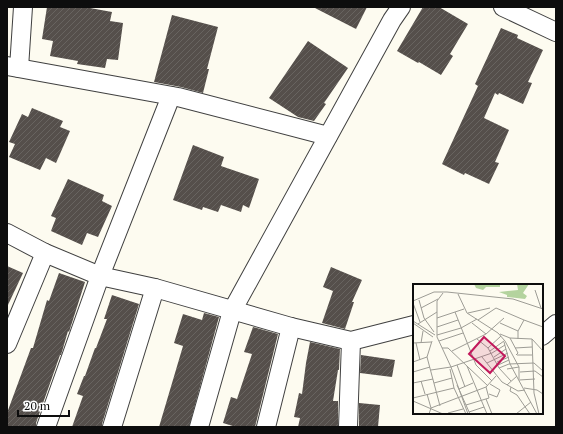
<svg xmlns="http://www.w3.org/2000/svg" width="563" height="434" font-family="'PT Serif',serif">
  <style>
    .building { fill: url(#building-hatch) }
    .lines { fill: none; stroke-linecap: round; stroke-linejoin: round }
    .minor-casing { stroke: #404040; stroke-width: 20 }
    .minor { stroke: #fff; stroke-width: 18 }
    .inset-road { fill: none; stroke: #9d9c95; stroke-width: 1 }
    .view { fill: #c2185b; fill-opacity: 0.15; stroke: #c2185b; stroke-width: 2 }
    .inset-edge { fill: none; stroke: #0d0d0d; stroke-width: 2 }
  </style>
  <defs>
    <pattern id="building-hatch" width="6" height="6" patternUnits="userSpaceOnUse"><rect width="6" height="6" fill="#554f4b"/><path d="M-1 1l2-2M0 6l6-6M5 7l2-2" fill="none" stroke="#686460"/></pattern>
  </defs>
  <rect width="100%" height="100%" fill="#fdfbf0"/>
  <g class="building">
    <polygon points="47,7 90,7 90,8 112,12 110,21 123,23 118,60 107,59 105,68 77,64 78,61 50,56 53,41 42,39"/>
    <polygon points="313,7 367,7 356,29"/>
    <polygon points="423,7 439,7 468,24 450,54 453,56 441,75 419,62 418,63 397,51"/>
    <polygon points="172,15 218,27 207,69 209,69 203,93 181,87 154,82"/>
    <polygon points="501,28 518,35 517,38 543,50 528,82 532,83 523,104 499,93 498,95 495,93 484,118 509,130 495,162 499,163 489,184 465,173 464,175 442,164 478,86 475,84"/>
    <polygon points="308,41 348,68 324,103 326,104 314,121 298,117 269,98"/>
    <polygon points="32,108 63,121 60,127 70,131 56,163 46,158 40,170 9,157 15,144 9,142 22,114 28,117"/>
    <polygon points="193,145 224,157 221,166 259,179 249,208 243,205 241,212 221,205 218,212 203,207 202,210 173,200"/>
    <polygon points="68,179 104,195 102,201 112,206 98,237 87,233 82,245 51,231 56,218 51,216"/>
    <polygon points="7,266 23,273 7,307"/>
    <polygon points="331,267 362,280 352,302 354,302 345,329 322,323 333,291 323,287"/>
    <polygon points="59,273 85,282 69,332 68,331 61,355 60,355 36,423 36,427 7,427 7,413 31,348 33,348 47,300 49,301"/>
    <polygon points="112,295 139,304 102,424 102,427 72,427 83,396 77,394 84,376 85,376 95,348 96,348 107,319 104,319"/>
    <polygon points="204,313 219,317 189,427 159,427 183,346 174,343 183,314 202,320"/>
    <polygon points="253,327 278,334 255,427 236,427 223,423 231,397 237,399 252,354 244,352"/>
    <polygon points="310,342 340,349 339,370 338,370 333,401 338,401 338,427 298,427 300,418 294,417 299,393 302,394 306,363"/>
    <polygon points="361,355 395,360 392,377 360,373"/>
    <polygon points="359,403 380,405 378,427 359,427"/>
  </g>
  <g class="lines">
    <g class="minor-casing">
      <g id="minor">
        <polyline points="503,7 556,32"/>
        <polyline points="7,66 178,97 328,136"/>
        <polyline points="19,68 23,7"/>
        <polyline points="7,233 45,253 100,276 155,288 291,327 351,341 414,325"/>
        <polyline points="542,336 556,324"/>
        <polyline points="7,344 45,253"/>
        <polyline points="46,427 100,276 171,96"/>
        <polyline points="112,427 155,288"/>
        <polyline points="199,427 232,311 392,20 401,7"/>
        <polyline points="266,427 291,327"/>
        <polyline points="348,427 351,341"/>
      </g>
    </g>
    <use href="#minor" class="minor"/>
  </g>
  <g transform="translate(413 284)">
    <rect width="130" height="130" fill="#fdfbf0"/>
    <path d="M61,0H87V3H73L70,6L63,4ZM104,0H116L110,9L114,12L112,15L94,13V11L86,8L105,6Z" fill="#b4d39e"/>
    <path class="inset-road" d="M122,6L128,24M45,10L54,29L85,49L92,57L106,83V95M6,16L11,34L21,48M0,17L21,8H34L100,15L130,25M0,19L7,38M8,24L25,15M42,28L63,81L79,97M55,29L77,24M24,34L51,25M65,36L83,24L111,36M0,37L22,51M0,39L20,53M59,39L73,50M87,39L105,47M5,40L24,28M24,43L45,36M87,50L97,54L119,55L130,67M24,51L48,44L64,35M24,53L38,83L55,130M24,53V17L30,9M97,54L105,69L103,71M64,55L75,64L86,84L98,97M105,55V47L111,36L130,43M119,55L121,109L126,130M19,57L14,73L27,122M26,57L50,49M91,58L97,80L124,130M0,59L18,58M3,59L7,76M8,59L10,47M29,64H35L75,102M75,64L88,52M102,64L119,63M39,67L73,50L91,34M77,67L91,57M104,71H119M69,73L89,98L105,107L112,106M81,73L93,65M0,78L14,73M84,78L96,73M74,79L95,69M44,81L52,103M85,81L96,76M54,82L74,130M86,84L96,80L121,79L130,87M37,85L41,104L53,130M94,85L106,83M18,86L38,83L79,69L92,61M0,88L17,83M107,88L122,87L130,93M106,96L122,95M8,97L12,110M0,99L20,95M21,99L39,94M44,101L57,130M94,101L104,92M98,103L97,107L104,111L117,130M111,104L124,106L130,110M46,105L60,99M14,110L18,124M76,110L84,113L87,106L77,100M0,114L41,104M73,115L79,130M0,117L30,130M53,121L76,114L73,103M56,128L71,123M35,129L50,125M16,130L18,124L73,103L83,92M103,130L118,118"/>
    <path class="view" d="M71,53L92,72L77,89L56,70Z"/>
    <rect width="130" height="130" class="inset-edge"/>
  </g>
  <rect width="563" height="434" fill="none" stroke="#0d0d0d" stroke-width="16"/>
  <path d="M18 410v6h51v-6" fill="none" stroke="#0d0d0d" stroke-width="2"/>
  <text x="24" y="410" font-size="12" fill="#0d0d0d" stroke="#ffffff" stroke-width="3" paint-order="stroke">20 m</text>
</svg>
